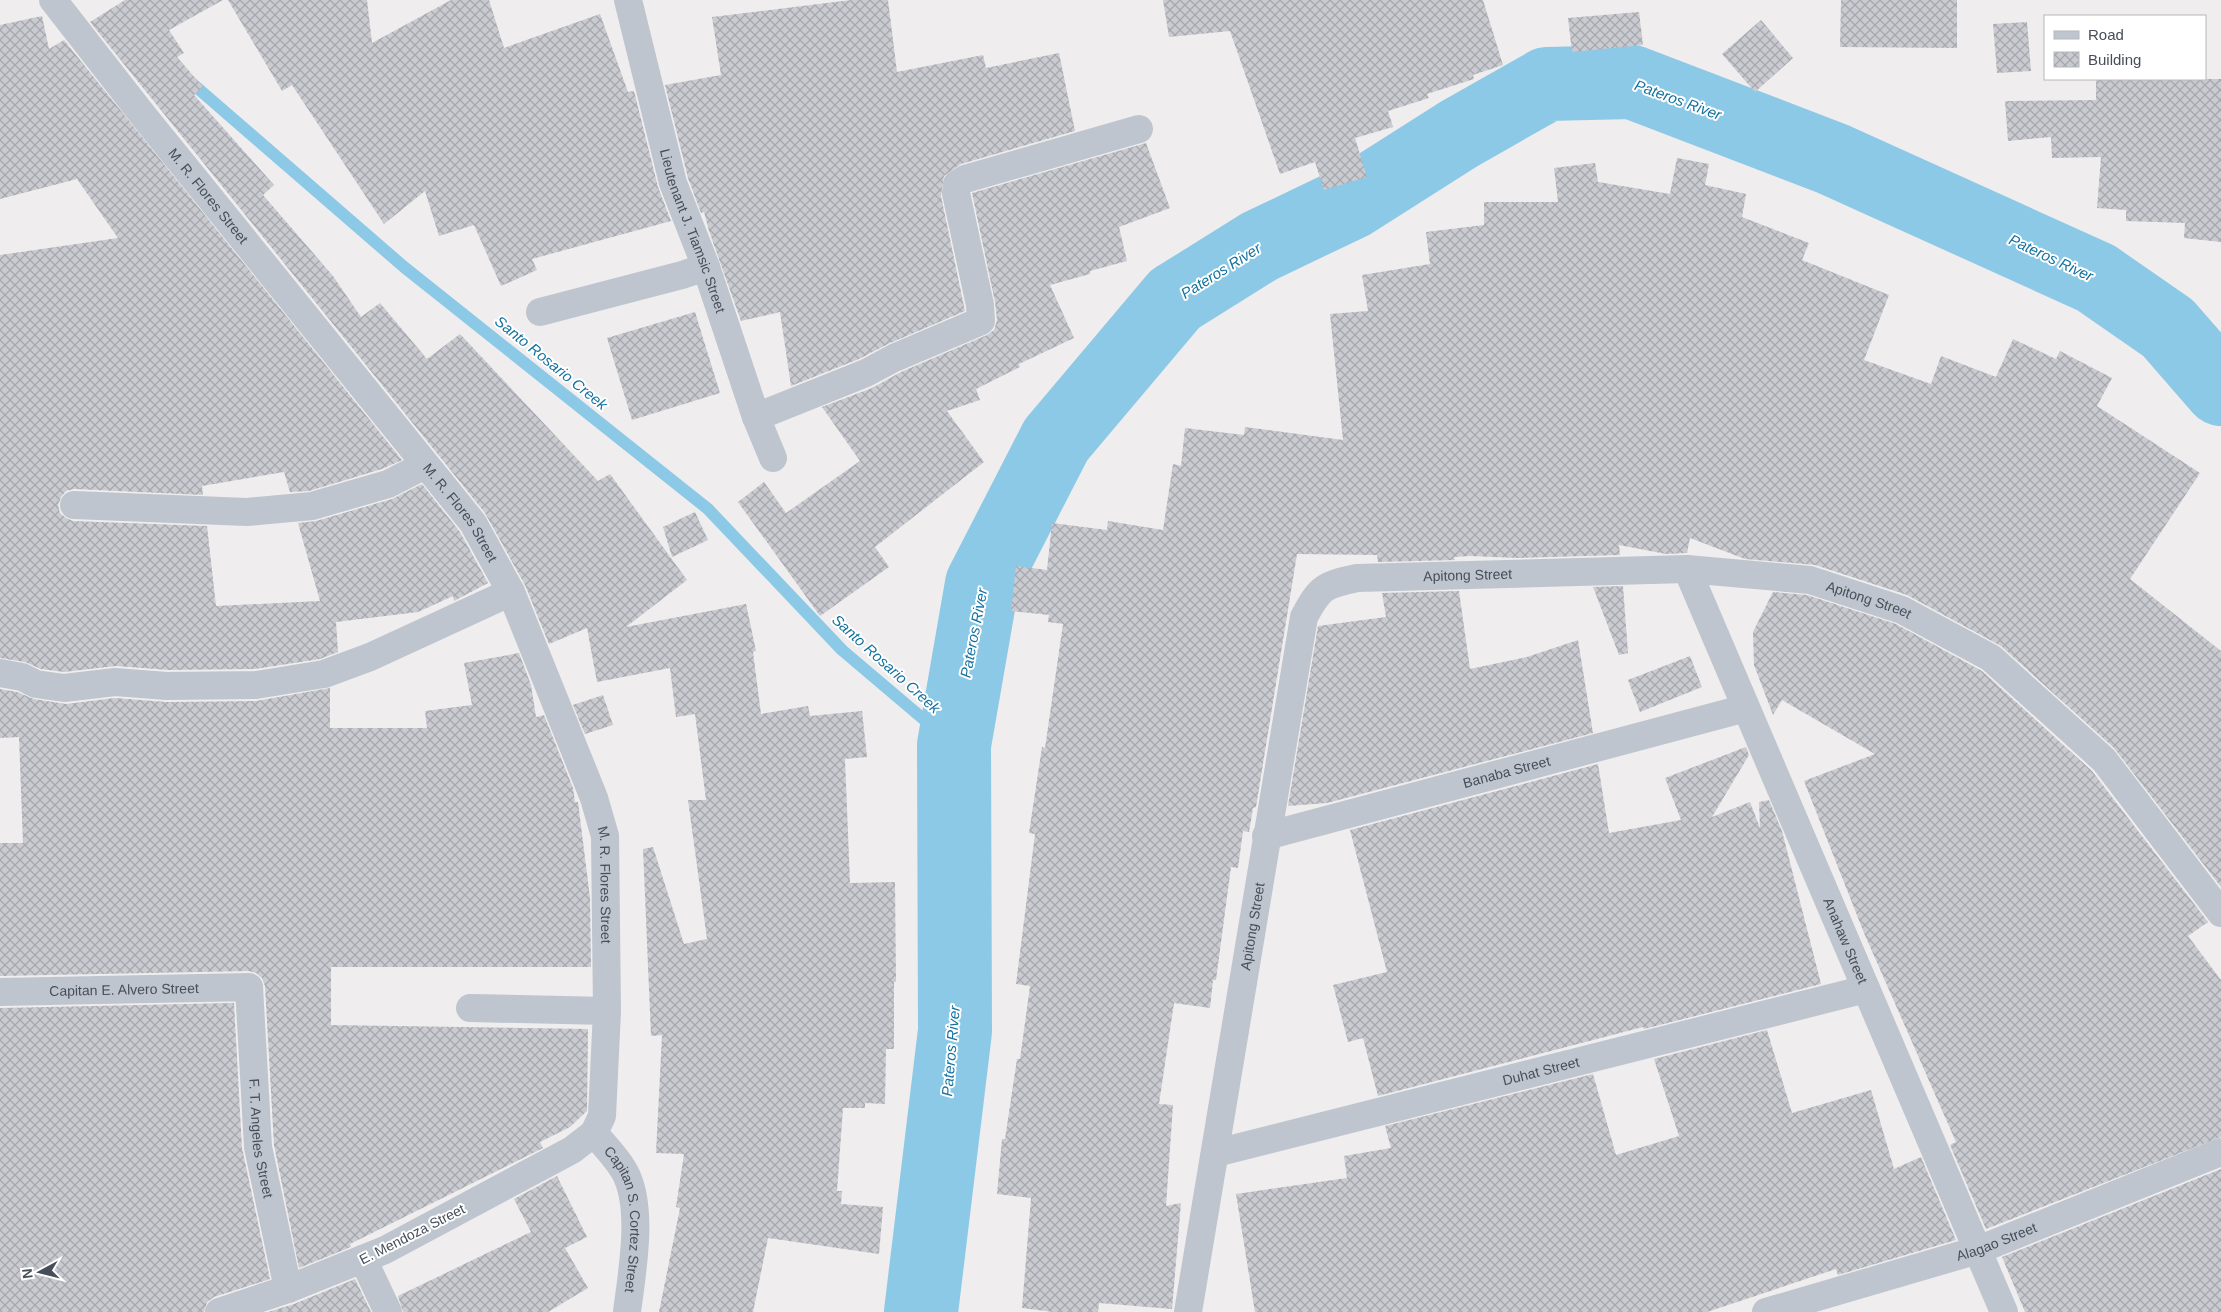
<svg xmlns="http://www.w3.org/2000/svg" width="2221" height="1312" font-family="Arial,sans-serif">
  <style>
    .lines { fill: none; stroke-linecap: round; stroke-linejoin: round }
    .stream { stroke: #8cc9e7; stroke-width: 12 }
    .river { stroke: #8cc9e7; stroke-width: 74 }
    .building { fill: url(#building-cross-hatch) }
    .minor { stroke: #bec5ce; stroke-width: 28 }
    .labels { text-anchor: middle; stroke-width: 4; stroke-linejoin: round; paint-order: stroke }
    .street-label { font-size: 14px; fill: #464e59; stroke: #fff }
    .water-label { font-size: 15px; font-style: italic; fill: #13729f; stroke: #fff }
  </style>
  <defs>
    <pattern id="building-cross-hatch" width="8" height="8" patternUnits="userSpaceOnUse" patternTransform="scale(1.25)"><rect width="8" height="8" fill="#cacbd1"/><path d="M0 0l8 8M0 8l8-8" fill="none" stroke="#a6a7ad"/></pattern>
  </defs>
  <rect width="100%" height="100%" fill="#efeded"/>
  <g class="lines">
    <polyline class="stream" points="187,79 404,267 708,509 842,650 954,745"/>
    <polyline class="river" points="921,1312 955,1031 954,745 982,584 1056,440 1175,299 1260,246 1352,202 1459,134 1547,84 1632,82 1833,159 2096,278 2168,328 2221,389"/>
  </g>
  <g class="building">
    <polygon points="125,0 223,0 169,30 184,53 177,57 203,87 194,95 274,185 263,195 333,276 361,317 380,303 427,359 460,334 598,481 610,474 687,580 626,627 746,604 756,651 753,652 761,714 808,706 810,716 862,711 867,757 845,759 850,883 895,882 896,982 894,982 894,1049 886,1049 885,1104 865,1103 865,1108 843,1108 837,1191 842,1191 841,1204 883,1207 879,1254 768,1238 753,1312 659,1312 680,1208 676,1207 684,1154 656,1153 662,1035 651,1036 643,849 653,847 684,944 707,939 688,800 706,800 695,714 676,717 670,668 597,682 587,628 549,644 525,585 485,513 90,22"/>
    <polygon points="228,0 367,0 372,43 451,0 489,0 504,48 600,14 628,92 634,91 658,187 671,221 532,259 537,270 501,286 474,225 439,236 425,191 384,224 292,85 282,91"/>
    <polygon points="851,0 888,0 897,72 983,55 986,68 1059,53 1075,131 961,164 944,176 941,196 965,311 888,344 859,359 791,386 780,312 741,321 709,231 704,212 701,213 688,178 665,85 721,75 712,17"/>
    <polygon points="1163,0 1483,0 1503,65 1473,75 1474,79 1427,94 1429,98 1388,111 1393,127 1355,138 1367,177 1324,190 1315,162 1280,174 1230,31 1169,37"/>
    <polygon points="1841,0 1957,0 1957,48 1840,47"/>
    <polygon points="1639,12 1643,45 1572,52 1568,18"/>
    <polygon points="42,16 49,49 64,40 402,460 382,469 309,491 290,492 284,472 202,486 203,495 74,489 66,491 61,497 58,505 60,513 66,518 73,521 207,526 216,606 320,601 298,523 316,521 392,499 422,484 460,532 488,583 454,601 453,596 418,612 336,622 338,652 320,659 255,669 168,670 116,666 64,672 41,669 25,662 0,658 0,255 118,238 77,179 0,199 0,25"/>
    <polygon points="1761,20 1793,58 1755,92 1722,54"/>
    <polygon points="2027,22 2031,71 1997,73 1993,24"/>
    <polygon points="2096,79 2221,79 2221,242 2184,238 2185,223 2126,221 2126,210 2097,208 2101,157 2052,158 2051,137 2008,141 2005,101 2096,100"/>
    <polygon points="1146,143 1170,208 1119,227 1127,261 1090,271 1090,274 1050,285 1074,338 1019,364 1020,367 976,389 980,400 947,411 984,462 875,547 889,567 820,616 738,502 764,482 786,513 860,461 822,407 872,388 901,372 987,335 994,330 997,320 995,302 972,193"/>
    <polygon points="1677,158 1709,164 1705,185 1746,194 1742,217 1809,243 1802,260 1889,295 1864,360 1931,384 1941,356 1996,377 2013,339 2056,359 2060,351 2112,378 2097,406 2200,473 2130,579 2221,651 2221,887 2114,748 2001,646 1907,595 1815,565 1745,559 1690,538 1687,553 1666,554 1619,545 1620,555 1519,558 1470,556 1454,557 1455,560 1378,562 1377,555 1297,554 1256,807 1253,808 1249,832 1243,831 1238,868 1231,867 1216,980 1213,980 1210,1008 1174,1003 1159,1104 1173,1105 1166,1206 1181,1203 1172,1309 1099,1303 1098,1312 1053,1312 1022,1308 1031,1198 997,1194 1002,1139 1005,1139 1017,1059 1020,1059 1030,986 1016,984 1035,834 1029,833 1042,747 1045,748 1063,624 1048,622 1049,615 1011,611 1016,566 1047,570 1052,523 1107,530 1108,521 1163,530 1173,464 1181,466 1185,428 1244,435 1245,427 1343,440 1330,314 1368,311 1362,275 1430,264 1426,232 1484,225 1484,202 1558,202 1554,168 1595,163 1598,182 1670,194"/>
    <polygon points="695,312 720,393 632,420 607,338"/>
    <polygon points="695,512 708,540 672,557 663,527"/>
    <polygon points="1623,586 1628,653 1619,655 1593,587"/>
    <polygon points="1459,591 1470,669 1527,657 1578,640 1593,733 1327,803 1288,806 1318,626 1386,617 1382,593"/>
    <polygon points="1773,592 1807,595 1896,624 1982,671 2092,771 2208,922 2188,936 2221,980 2221,1137 1986,1229 1950,1145 1956,1142 1864,933 1804,781 1875,754 1782,700 1773,715 1754,665 1753,632"/>
    <polygon points="519,653 531,685 536,717 544,715 573,788 575,802 578,802 590,898 591,967 331,967 331,1025 588,1029 587,1111 570,1127 540,1142 543,1148 350,1244 351,1247 299,1268 274,1145 265,986 262,978 256,973 249,971 0,976 0,843 23,843 19,737 0,738 0,689 17,692 34,699 66,704 115,698 167,702 256,701 330,688 330,728 427,728 425,711 472,705 464,663"/>
    <polygon points="1690,656 1702,687 1640,712 1628,680"/>
    <polygon points="603,695 613,725 585,734 573,705"/>
    <polygon points="1746,747 1749,755 1712,817 1750,802 1760,828 1759,802 1769,800 1782,831 1821,984 1644,1029 1643,1027 1378,1096 1363,1038 1348,1042 1333,985 1387,972 1350,830 1598,764 1609,833 1681,820 1665,778"/>
    <polygon points="234,1003 242,1148 270,1279 214,1297 207,1302 204,1312 0,1312 0,1008"/>
    <polygon points="1767,1030 1792,1113 1871,1090 1894,1169 1921,1157 1956,1240 1838,1275 1836,1269 1707,1312 1255,1312 1236,1194 1347,1178 1344,1156 1391,1148 1385,1126 1593,1074 1616,1155 1679,1136 1654,1059"/>
    <polygon points="2221,1169 2221,1312 2025,1312 2002,1257"/>
    <polygon points="557,1176 587,1237 565,1248 588,1288 548,1312 403,1312 398,1296 531,1232 514,1199"/>
    <polygon points="355,1279 371,1312 268,1312 294,1304"/>
  </g>
  <g class="lines">
    <g class="minor">
      <path id="s1" d="M53,0L142,114L473,523L511,592L594,798L605,836L607,1011L602,1116L594,1133L572,1150L385,1250L288,1289L219,1312"/>
      <path id="s2" d="M628,0L673,183L706,267L756,417L773,458"/>
      <polyline points="540,312 682,275 706,267"/>
      <polyline points="756,417 866,373 894,358 981,321 980,305 956,193 957,184 965,179 1139,129"/>
      <polyline points="74,505 247,512 312,506 388,484 425,465"/>
      <path id="s3" d="M1687,569L2004,1312"/>
      <polyline points="0,673 22,677 36,684 64,688 115,682 167,686 256,685 324,674 370,657 511,592"/>
      <path id="s4" d="M1266,836L1746,708"/>
      <path id="s5" d="M0,992L249,987L258,1147L288,1289"/>
      <polyline points="470,1008 607,1011"/>
      <path id="s6" d="M594,1133C603,1144 615,1156 623,1169C645,1204 632,1272 627,1312"/>
      <path id="s7" d="M1216,1153L1866,989"/>
      <polyline points="363,1259 388,1312"/>
      <path id="s8" d="M1188,1312L1304,617C1320,587 1324,585 1357,578L1687,569L1810,580L1902,610L1991,658L2104,760L2221,913"/>
      <path id="s9" d="M1766,1312L1978,1250L2221,1152"/>
    </g>
  </g>
  <g class="labels">
    <g class="street-label">
      <text dy="5" stroke="none"><textPath href="#s1" startOffset="250">M. R. Flores Street</textPath></text>
      <text dy="5" stroke="none"><textPath href="#s2" startOffset="240">Lieutenant J. Tiamsic Street</textPath></text>
      <text dy="5" stroke="none"><textPath href="#s1" startOffset="655">M. R. Flores Street</textPath></text>
      <text dy="5" stroke="none"><textPath href="#s8" startOffset="885">Apitong Street</textPath></text>
      <text dy="5" stroke="none"><textPath href="#s8" startOffset="1290">Apitong Street</textPath></text>
      <text dy="5" stroke="none"><textPath href="#s4" startOffset="249">Banaba Street</textPath></text>
      <text dy="5" stroke="none"><textPath href="#s1" startOffset="1060">M. R. Flores Street</textPath></text>
      <text dy="5" stroke="none"><textPath href="#s8" startOffset="391">Apitong Street</textPath></text>
      <text dy="5" stroke="none"><textPath href="#s3" startOffset="404">Anahaw Street</textPath></text>
      <text dy="5" stroke="none"><textPath href="#s5" startOffset="124">Capitan E. Alvero Street</textPath></text>
      <text dy="5" stroke="none"><textPath href="#s7" startOffset="335">Duhat Street</textPath></text>
      <text dy="5" stroke="none"><textPath href="#s5" startOffset="401">F. T. Angeles Street</textPath></text>
      <text dy="5" stroke="none"><textPath href="#s6" startOffset="96">Capitan S. Cortez Street</textPath></text>
      <text transform="translate(412 1234) rotate(-27)" y="5">E. Mendoza Street</text>
      <text dy="5" stroke="none"><textPath href="#s9" startOffset="241">Alagao Street</textPath></text>
    </g>
    <g class="water-label">
      <text transform="translate(1678 100) rotate(20)" y="5">Pateros River</text>
      <text transform="translate(2051 258) rotate(25)" y="5">Pateros River</text>
      <text transform="translate(1221 271) rotate(-32)" y="5">Pateros River</text>
      <text transform="translate(551 363) rotate(39)" y="5">Santo Rosario Creek</text>
      <text transform="translate(974 633) rotate(-79)" y="5">Pateros River</text>
      <text transform="translate(886 664) rotate(42)" y="5">Santo Rosario Creek</text>
      <text transform="translate(951 1051) rotate(-85)" y="5">Pateros River</text>
    </g>
  </g>
  <rect x="2044" y="15" width="162" height="65" fill="#ffffff" stroke="#b5b8bd"/>
  <rect x="2054" y="31" width="25" height="8" fill="#bec5ce" stroke="#b5b8bd"/>
  <text x="2088" y="40" font-size="15" fill="#464e59">Road</text>
  <rect x="2054" y="52" width="25" height="15" fill="url(#building-cross-hatch)" stroke="#b5b8bd"/>
  <text x="2088" y="65" font-size="15" fill="#464e59">Building</text>
  <g transform="translate(40 1272) rotate(263)" stroke="#ffffff" stroke-width="4" paint-order="stroke">
  <path d="M0-4L9 19L0 12L-9 19Z" fill="#464e59"/>
  <text y="-8" font-size="14" font-weight="bold" text-anchor="middle" fill="#464e59">N</text>
  </g>
</svg>
